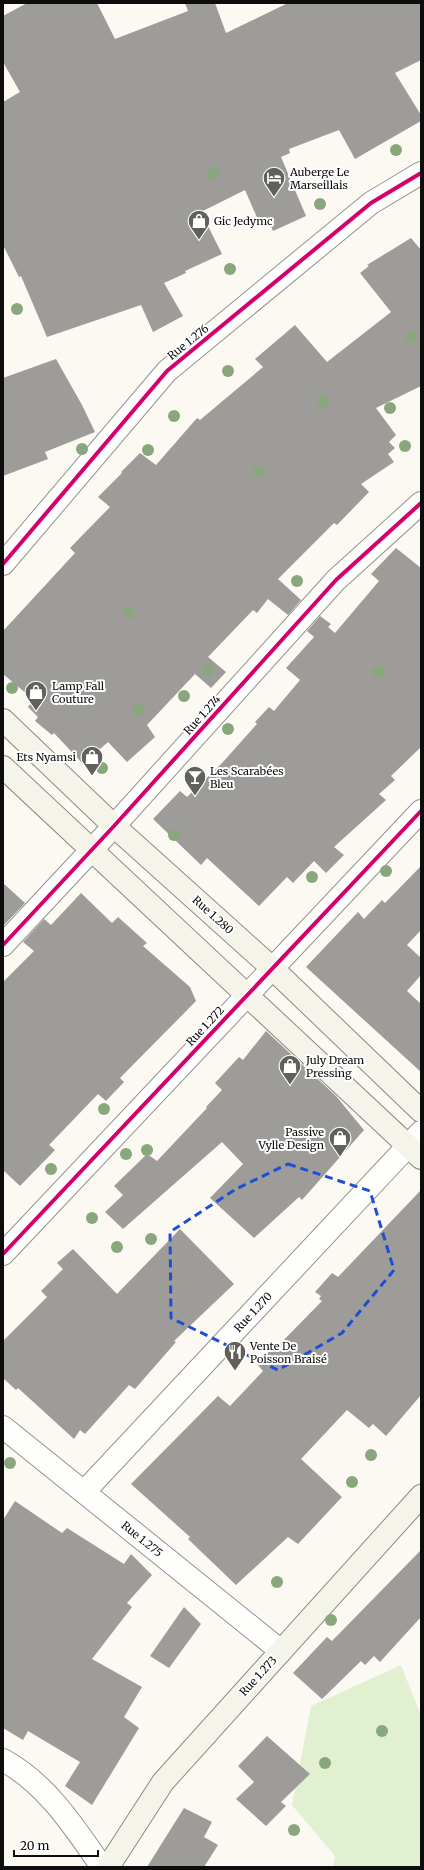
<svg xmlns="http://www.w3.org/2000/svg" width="424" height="1870" font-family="Merriweather,serif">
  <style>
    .green { fill: #e2f0d2 }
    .building { fill: #9e9c98 }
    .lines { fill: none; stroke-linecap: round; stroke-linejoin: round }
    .minor-casing { stroke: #949390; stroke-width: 24 }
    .secondary-casing { stroke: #8b8a87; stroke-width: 24 }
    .minor { stroke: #fefefd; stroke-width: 22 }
    .secondary { stroke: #f5f4ea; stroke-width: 22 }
    .cycleway-casing { stroke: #fff; stroke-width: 6 }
    .cycleway { stroke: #d6006c; stroke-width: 4 }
    .tree { fill: #88a77d }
    .marked { fill: none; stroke: #1d4ed8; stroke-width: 3; stroke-dasharray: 8 5; stroke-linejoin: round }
    .labels { text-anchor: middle; stroke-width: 4; stroke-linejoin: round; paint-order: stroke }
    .poi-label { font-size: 11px; fill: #0d0d0d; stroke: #fff; text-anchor: start }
    .street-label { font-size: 11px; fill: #0d0d0d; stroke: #fff }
  </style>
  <rect width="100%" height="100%" fill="#fbf9f2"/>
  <polygon class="green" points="401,1665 421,1716 421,1867 333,1867 335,1856 292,1805 311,1706"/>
  <g class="building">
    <polygon points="27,3 97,3 115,39 188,11 185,3 215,3 226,33 288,3 421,3 421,60 395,73 421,115 421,121 355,159 339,130 289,149 290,153 281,157 306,216 273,231 268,219 259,222 245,190 201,212 222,254 185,271 186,273 164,283 183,316 153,332 141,305 47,337 21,276 19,277 3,245 3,102 20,92 3,62 3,16"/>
    <polygon points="411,238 421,250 421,386 376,408 396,435 389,442 395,448 388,454 394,462 361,484 369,492 337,525 334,523 278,579 301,600 288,615 268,599 257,613 253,610 208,657 226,672 211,688 195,674 147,725 155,737 127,762 108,742 83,764 54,733 52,735 35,721 38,717 28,707 34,700 3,674 3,631 75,553 70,548 110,507 98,497 122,473 121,472 140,453 156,465 197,418 200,420 263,367 255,359 295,325 327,362 391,312 360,273 369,266 367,265"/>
    <polygon points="56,359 82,405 95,432 45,452 48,459 3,476 3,378"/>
    <polygon points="396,548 421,568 421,747 391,776 395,780 379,794 386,800 334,847 344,855 326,873 314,861 293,883 287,877 259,906 207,858 201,865 153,819 180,791 187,797 223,762 257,724 255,722 269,707 274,711 300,680 286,668 314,637 307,631 320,616 331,624 328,627 335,633 379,581 371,574"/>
    <polygon points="421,866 421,930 407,945 421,958 421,975 407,991 421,1004 421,1072 306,967 358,912 364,919 382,900 385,903"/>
    <polygon points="3,883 25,903 4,925 3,924"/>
    <polygon points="81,893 112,923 118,917 147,943 143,946 190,987 196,1001 120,1078 124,1082 106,1101 98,1094 49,1145 55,1150 20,1186 3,1170 3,982 34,951 23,942 44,919 51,925"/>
    <polygon points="266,1031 336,1096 364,1130 302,1200 299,1197 254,1238 210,1198 243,1164 222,1142 123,1229 105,1212 123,1195 114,1186 147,1154 157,1161 207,1108 206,1107 222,1090 215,1083 239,1057 243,1060"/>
    <polygon points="421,1190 421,1395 386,1436 373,1424 369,1428 347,1410 301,1459 342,1497 298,1544 288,1537 236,1585 188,1539 190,1537 131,1484 218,1396 230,1406 263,1371 258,1365 272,1348 274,1350 322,1301 319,1299 321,1296 315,1292 332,1273 338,1277"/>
    <polygon points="180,1229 234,1284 174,1341 176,1342 135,1389 129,1385 85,1434 80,1430 74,1439 18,1388 16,1390 3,1378 3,1341 47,1297 41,1291 63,1269 57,1263 73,1249 117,1294"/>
    <polygon points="15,1501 62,1533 67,1528 124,1564 131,1554 152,1575 127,1603 132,1607 92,1659 142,1687 124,1717 139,1728 92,1805 65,1786 80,1762 28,1731 23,1740 3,1728 3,1520"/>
    <polygon points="421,1550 421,1617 380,1662 374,1656 365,1665 361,1661 322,1699 293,1673 327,1637 332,1641"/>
    <polygon points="184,1607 201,1624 169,1668 150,1656"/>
    <polygon points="267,1736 310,1774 281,1802 286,1806 266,1826 236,1799 254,1782 238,1766"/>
    <polygon points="184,1808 212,1822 204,1837 218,1845 204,1867 147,1867"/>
  </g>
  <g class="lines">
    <g class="minor-casing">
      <g id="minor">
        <polyline points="3,564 167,371 371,203 421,173"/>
        <polyline points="3,945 114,826 336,580 421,503"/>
        <polyline points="3,1254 421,811"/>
        <polyline points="3,1427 281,1651"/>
        <polyline points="84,1492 421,1132"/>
        <path d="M3,1760C47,1784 74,1827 102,1867"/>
      </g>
    </g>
    <g class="secondary-casing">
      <g id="secondary">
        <polyline points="3,720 114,826 272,968 421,1111"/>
        <polyline points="3,767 421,1158"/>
        <polyline points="108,1867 163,1782 421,1496"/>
      </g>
    </g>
    <use href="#minor" class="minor"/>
    <use href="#secondary" class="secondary"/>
    <g class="cycleway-casing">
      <g id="cycleway">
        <polyline points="3,564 167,371 371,203 421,173"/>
        <polyline points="3,945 114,826 336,580 421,503"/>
        <polyline points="3,1254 421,811"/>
      </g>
    </g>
    <use href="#cycleway" class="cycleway"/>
  </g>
  <g class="tree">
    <circle cx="396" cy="150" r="6"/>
    <circle cx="213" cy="173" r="6"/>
    <circle cx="320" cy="204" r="6"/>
    <circle cx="230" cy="269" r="6"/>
    <circle cx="17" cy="309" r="6"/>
    <circle cx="412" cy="337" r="6"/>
    <circle cx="228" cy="371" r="6"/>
    <circle cx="323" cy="402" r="6"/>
    <circle cx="390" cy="408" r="6"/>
    <circle cx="174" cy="416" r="6"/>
    <circle cx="405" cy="446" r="6"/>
    <circle cx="82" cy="449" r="6"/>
    <circle cx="148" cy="450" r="6"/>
    <circle cx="259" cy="471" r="6"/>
    <circle cx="297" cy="581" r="6"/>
    <circle cx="129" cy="613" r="6"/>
    <circle cx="208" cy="670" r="6"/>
    <circle cx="378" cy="672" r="6"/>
    <circle cx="12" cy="688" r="6"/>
    <circle cx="184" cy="696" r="6"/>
    <circle cx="138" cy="710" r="6"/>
    <circle cx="228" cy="729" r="6"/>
    <circle cx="102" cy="768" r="6"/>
    <circle cx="174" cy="835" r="6"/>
    <circle cx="386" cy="871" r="6"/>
    <circle cx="312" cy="877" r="6"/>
    <circle cx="104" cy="1109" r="6"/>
    <circle cx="147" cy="1150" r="6"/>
    <circle cx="126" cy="1154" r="6"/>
    <circle cx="51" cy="1169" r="6"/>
    <circle cx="92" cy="1218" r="6"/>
    <circle cx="151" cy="1239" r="6"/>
    <circle cx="117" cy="1247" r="6"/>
    <circle cx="371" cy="1455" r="6"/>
    <circle cx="10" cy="1463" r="6"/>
    <circle cx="352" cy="1482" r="6"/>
    <circle cx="277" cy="1582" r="6"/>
    <circle cx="331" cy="1620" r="6"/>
    <circle cx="382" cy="1731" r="6"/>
    <circle cx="325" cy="1763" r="6"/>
    <circle cx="294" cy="1830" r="6"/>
  </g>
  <path class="marked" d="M288,1164L370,1191L394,1270L342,1333L278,1370L171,1318L170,1232L236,1189Z"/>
  <defs>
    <g id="hotel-pin" transform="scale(1.15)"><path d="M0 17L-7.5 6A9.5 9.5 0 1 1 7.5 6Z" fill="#60605d" stroke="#fff"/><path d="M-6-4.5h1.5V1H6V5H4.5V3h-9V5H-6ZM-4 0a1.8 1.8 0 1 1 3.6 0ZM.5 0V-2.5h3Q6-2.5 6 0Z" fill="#fff"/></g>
    <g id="shop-pin" transform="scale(1.15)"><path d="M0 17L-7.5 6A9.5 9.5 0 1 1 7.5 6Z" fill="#60605d" stroke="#fff"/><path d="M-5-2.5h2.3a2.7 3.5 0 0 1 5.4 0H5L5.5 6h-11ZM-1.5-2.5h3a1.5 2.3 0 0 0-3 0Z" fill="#fff"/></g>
    <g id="bar-pin" transform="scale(1.15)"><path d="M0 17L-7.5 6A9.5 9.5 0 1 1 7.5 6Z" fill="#60605d" stroke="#fff"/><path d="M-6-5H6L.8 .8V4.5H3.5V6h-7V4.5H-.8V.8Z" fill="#fff"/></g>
    <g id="restaurant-pin" transform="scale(1.15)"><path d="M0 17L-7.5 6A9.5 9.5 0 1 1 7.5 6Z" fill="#60605d" stroke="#fff"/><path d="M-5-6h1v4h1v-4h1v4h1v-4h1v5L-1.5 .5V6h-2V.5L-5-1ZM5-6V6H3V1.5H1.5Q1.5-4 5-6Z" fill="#fff"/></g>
  </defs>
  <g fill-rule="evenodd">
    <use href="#hotel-pin" x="274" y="178"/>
    <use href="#shop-pin" x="199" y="221"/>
    <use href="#shop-pin" x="36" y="692"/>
    <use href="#shop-pin" x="92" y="757"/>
    <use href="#bar-pin" x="195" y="777"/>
    <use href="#shop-pin" x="290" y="1066"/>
    <use href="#shop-pin" x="340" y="1138"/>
    <use href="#restaurant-pin" x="235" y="1352"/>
  </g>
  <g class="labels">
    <g class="poi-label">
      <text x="290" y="176">Auberge Le<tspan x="290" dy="13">Marseillais</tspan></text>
      <text x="214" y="225">Gic Jedymc</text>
      <text x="52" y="690">Lamp Fall<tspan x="52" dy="13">Couture</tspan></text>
      <text x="76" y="761" text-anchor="end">Ets Nyamsi</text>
      <text x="210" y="775">Les Scarabées<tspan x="210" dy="13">Bleu</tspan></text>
      <text x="306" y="1064">July Dream<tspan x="306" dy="13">Pressing</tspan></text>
      <text x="324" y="1136" text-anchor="end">Passive<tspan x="324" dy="13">Vylle Design</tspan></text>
      <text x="250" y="1350">Vente De<tspan x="250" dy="13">Poisson Braisé</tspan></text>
    </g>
    <g class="street-label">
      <text transform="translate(188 342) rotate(-39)" y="4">Rue 1.276</text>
      <text transform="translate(202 715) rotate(-48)" y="4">Rue 1.274</text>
      <text transform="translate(213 915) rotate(42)" y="4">Rue 1.280</text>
      <text transform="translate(205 1026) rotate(-47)" y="4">Rue 1.272</text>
      <text transform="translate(253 1312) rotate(-47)" y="4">Rue 1.270</text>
      <text transform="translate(142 1539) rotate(39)" y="4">Rue 1.275</text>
      <text transform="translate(258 1676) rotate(-48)" y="4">Rue 1.273</text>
    </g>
  </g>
  <rect width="424" height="1870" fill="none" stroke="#0d0d0d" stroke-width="8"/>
  <path d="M14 1850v6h84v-6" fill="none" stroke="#0d0d0d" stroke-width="2"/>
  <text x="20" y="1850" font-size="12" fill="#0d0d0d" stroke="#ffffff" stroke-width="3" paint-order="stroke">20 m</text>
</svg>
